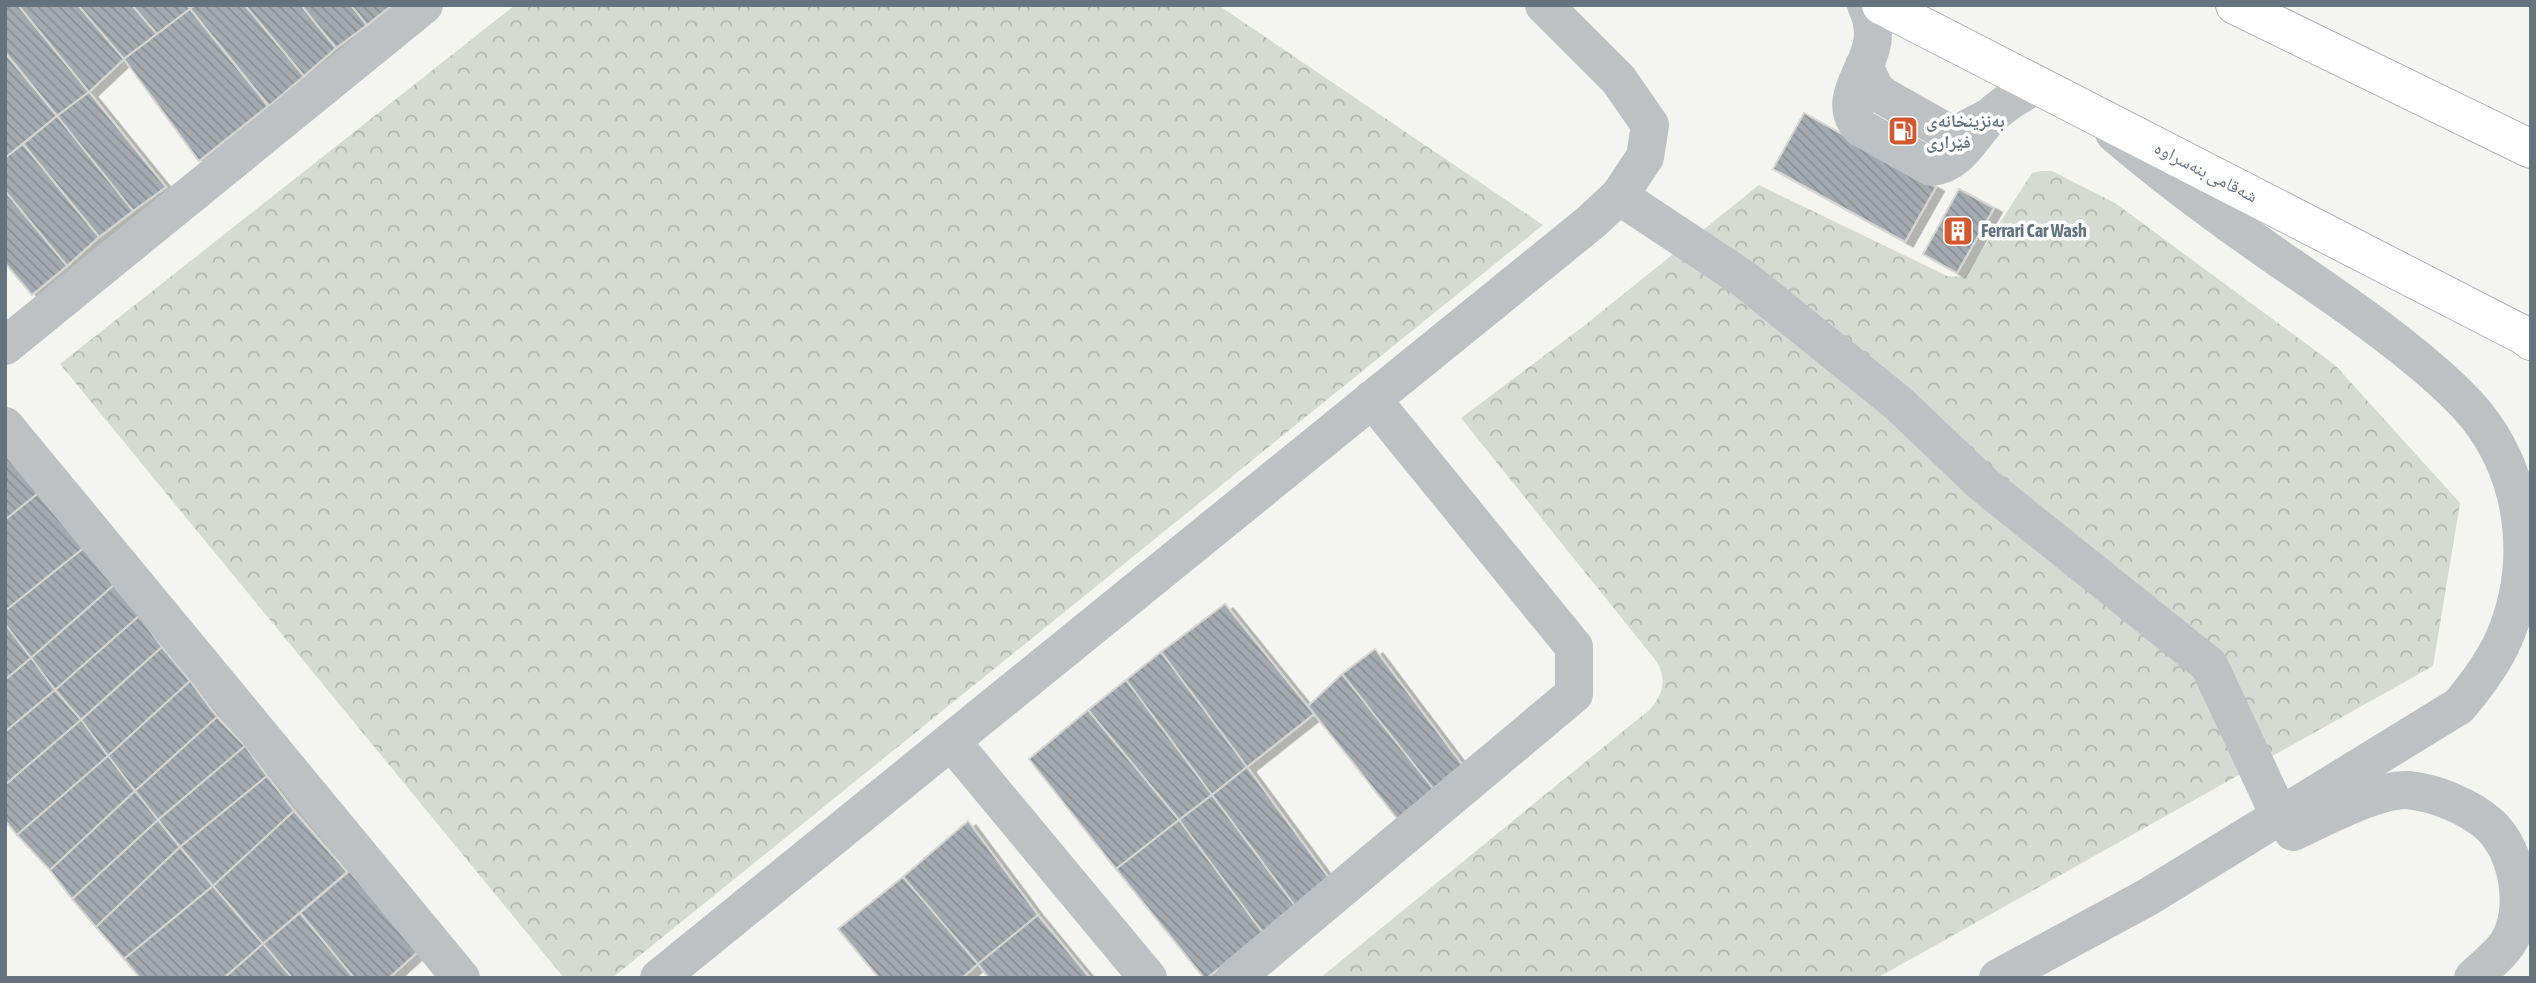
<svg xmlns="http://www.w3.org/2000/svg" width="2536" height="983" font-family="'Asap Condensed','Noto Naskh Arabic',sans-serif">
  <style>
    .park { fill: url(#park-crowns) }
    .building { fill: url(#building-back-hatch); stroke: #d5d5d3; stroke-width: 2; filter: url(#shadow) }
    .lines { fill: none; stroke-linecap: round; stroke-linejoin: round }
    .major-casing { stroke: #b1b5b8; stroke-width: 40 }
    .highway-casing { stroke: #b2b5b8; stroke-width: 40 }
    .minor { stroke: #bdc1c4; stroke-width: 38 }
    .major { stroke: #fff; stroke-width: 38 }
    .highway { stroke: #fff; stroke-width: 38 }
    .labels { text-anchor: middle; stroke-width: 7; stroke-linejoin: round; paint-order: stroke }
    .poi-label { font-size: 18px; font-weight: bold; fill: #65737f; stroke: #fff; text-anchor: start }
    .street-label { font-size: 18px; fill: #65737f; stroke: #fff }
  </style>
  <defs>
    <pattern id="park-crowns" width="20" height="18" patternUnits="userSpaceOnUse" patternTransform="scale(1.75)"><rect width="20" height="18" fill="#d5dad2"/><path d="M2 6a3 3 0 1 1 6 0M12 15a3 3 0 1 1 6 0" fill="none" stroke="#b0b5b0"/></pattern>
    <pattern id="building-back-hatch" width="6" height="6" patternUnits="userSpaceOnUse" patternTransform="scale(1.75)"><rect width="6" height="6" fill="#a4abb0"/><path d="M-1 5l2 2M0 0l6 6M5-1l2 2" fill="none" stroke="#899094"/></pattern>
    <filter id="shadow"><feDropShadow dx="8" dy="4.5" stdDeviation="0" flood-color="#0004"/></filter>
  </defs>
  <rect width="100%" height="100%" fill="#f4f4f0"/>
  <g class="park">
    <polygon points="515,5 1218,5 1543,225 612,978 564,978 60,364"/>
    <path d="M2041,171H2052L2115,203L2335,365L2460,503L2433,666L1877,978H1320L1638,719C1657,707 1671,685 1657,662L1461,418L1585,325L1759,185L1947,276L1965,277L2032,173Z"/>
  </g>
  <g class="building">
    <polygon points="5,5 18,5 89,92 57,116 5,52"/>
    <polygon points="18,5 78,5 124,59 89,92"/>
    <polygon points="78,5 132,5 157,34 124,59"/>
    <polygon points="132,5 187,5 190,9 157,34"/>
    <polygon points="194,5 245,5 304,76 269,106 190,9"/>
    <polygon points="245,5 301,5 336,48 304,76"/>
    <polygon points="301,5 351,5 367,25 336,48"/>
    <polygon points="351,5 392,5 367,25"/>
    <polygon points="190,9 268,106 199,161 124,59"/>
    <polygon points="5,53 57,116 5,158"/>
    <polygon points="89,92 166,187 133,211 57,116"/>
    <polygon points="1804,113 1936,187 1905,242 1773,169"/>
    <polygon points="57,116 133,211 99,237 23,144"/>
    <polygon points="23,144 99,237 67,266 5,191 5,158"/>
    <polygon points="1959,189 1994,208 1957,273 1923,254"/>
    <polygon points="5,191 67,266 32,295 5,263"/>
    <polygon points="5,448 41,491 5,520"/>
    <polygon points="41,491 85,547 5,611 5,520"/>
    <polygon points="85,547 114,585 31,658 5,624 5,611"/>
    <polygon points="114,585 139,616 55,690 31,658"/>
    <polygon points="1225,604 1314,714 1247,767 1161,652"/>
    <polygon points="139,616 162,647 81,720 55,690"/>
    <polygon points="5,624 31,658 5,680"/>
    <polygon points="162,647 190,681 108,756 81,720"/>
    <polygon points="1375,649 1467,771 1439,796 1342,674"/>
    <polygon points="1161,652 1247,767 1212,795 1126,680"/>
    <polygon points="31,658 55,690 5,732 5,680"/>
    <polygon points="1342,674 1439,796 1403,826 1308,706"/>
    <polygon points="1126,680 1212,795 1179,820 1088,710"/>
    <polygon points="190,681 217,717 135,791 108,756"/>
    <polygon points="55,690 81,720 5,785 5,732"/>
    <polygon points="1088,710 1179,820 1116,869 1029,759"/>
    <polygon points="217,717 245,746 158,820 135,791"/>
    <polygon points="81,720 108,756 17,835 5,820 5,785"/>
    <polygon points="245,746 267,776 180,847 158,820"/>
    <polygon points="108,756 135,791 50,870 17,835"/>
    <polygon points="1247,767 1331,881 1295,906 1212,795"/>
    <polygon points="267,776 294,811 213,886 180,847"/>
    <polygon points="135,791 158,820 72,899 50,870"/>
    <polygon points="1212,795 1295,906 1263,933 1179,820"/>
    <polygon points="294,811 347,872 263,944 213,886"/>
    <polygon points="158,820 180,847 96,927 72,899"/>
    <polygon points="1179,820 1263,933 1207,978 1204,978 1116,869"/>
    <polygon points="968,821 1038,915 978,964 945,931 903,877"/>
    <polygon points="180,847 213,886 124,959 96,927"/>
    <polygon points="353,868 422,948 389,978 354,978 300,913"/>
    <polygon points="903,877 978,964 962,978 879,978 838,929"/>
    <polygon points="213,886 263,944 224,978 140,978 124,959"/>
    <polygon points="300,913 354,978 292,978 263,944"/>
    <polygon points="1038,915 1090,978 989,978 978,964"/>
    <polygon points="263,944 292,978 224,978"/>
  </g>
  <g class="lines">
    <g class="major-casing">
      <g id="major">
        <polyline points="1881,5 2531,339"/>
        <polyline points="2235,5 2531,149"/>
      </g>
    </g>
    <g class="highway-casing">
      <polyline id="highway" points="2525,336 2531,341"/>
    </g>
    <g class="minor">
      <path d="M1866,5C1872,18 1875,34 1871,48C1864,75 1837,103 1861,128L1931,167C1962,164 1973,132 1993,114C2006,102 2021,94 2036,85"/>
      <polyline points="1864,66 1875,89 1883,96 1947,132 1957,134 1991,116"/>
      <polyline points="1619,196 1744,279 1898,403 1983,484 2209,665 2280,817"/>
      <polyline points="5,346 424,5"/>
      <polyline points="5,426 461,978"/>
      <polyline points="951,741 1148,978"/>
      <path d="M2293,832C2321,819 2379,788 2408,790C2436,793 2468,806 2490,825C2518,851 2529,911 2507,944C2499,956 2484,967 2473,978"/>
      <polyline points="659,978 1591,222 1619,196 1645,157 1650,125 1619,80 1544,5"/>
      <polyline points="1235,978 1574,694 1574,647 1372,399"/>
      <path d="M1998,978L2148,897L2459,706C2475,687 2490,667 2501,645C2536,570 2528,481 2477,416C2459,394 2437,375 2415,357C2370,320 2322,288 2274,255C2218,216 2165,177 2114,133"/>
    </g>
    <use href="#major" class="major"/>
    <use href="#highway" class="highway"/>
  </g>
  <defs>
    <g id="fuel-square" transform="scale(1.575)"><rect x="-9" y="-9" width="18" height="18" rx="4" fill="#d35830" stroke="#fff"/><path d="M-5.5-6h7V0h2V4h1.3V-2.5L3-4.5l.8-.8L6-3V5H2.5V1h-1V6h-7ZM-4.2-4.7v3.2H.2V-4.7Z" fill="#fff"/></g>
    <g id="building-square" transform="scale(1.575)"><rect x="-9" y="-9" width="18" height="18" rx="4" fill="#d35830" stroke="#fff"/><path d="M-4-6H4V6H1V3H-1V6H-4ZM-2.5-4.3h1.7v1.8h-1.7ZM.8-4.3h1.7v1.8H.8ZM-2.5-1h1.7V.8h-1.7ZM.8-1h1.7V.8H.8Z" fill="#fff"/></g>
  </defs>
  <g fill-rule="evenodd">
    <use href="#fuel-square" x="1903" y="131"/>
    <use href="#building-square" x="1958" y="231"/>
  </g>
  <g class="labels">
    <g class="poi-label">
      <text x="1926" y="127">بەنزینخانەی<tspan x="1926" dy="21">فێراری</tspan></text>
      <text x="1981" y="237">Ferrari Car Wash</text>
    </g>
    <g class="street-label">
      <text transform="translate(2206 172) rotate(27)" y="6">شەقامی بنەسراوە</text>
    </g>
  </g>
  <rect width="2536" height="983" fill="none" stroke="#65737f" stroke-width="14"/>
</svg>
